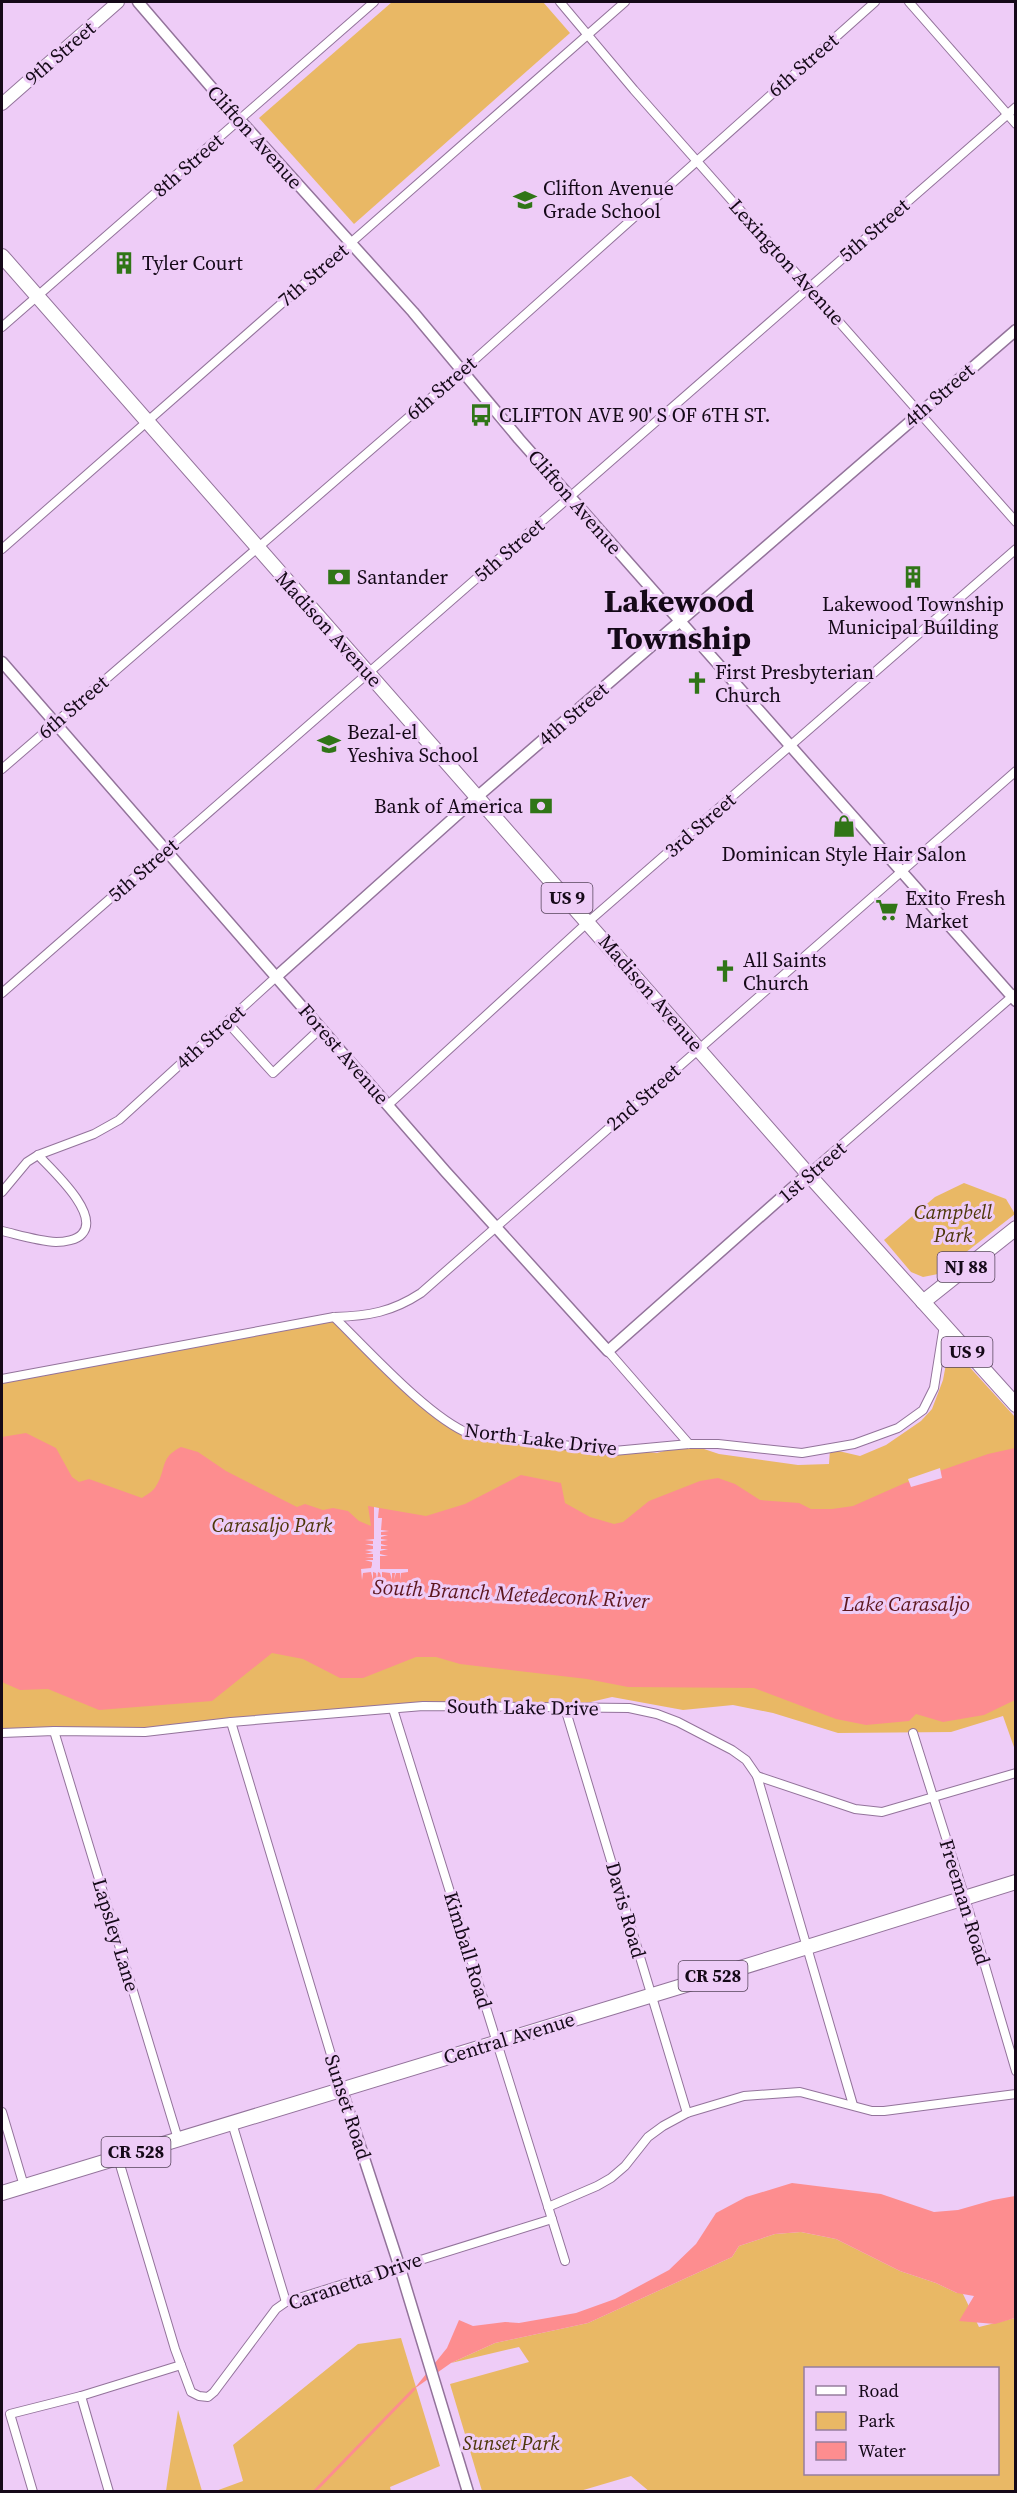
<svg xmlns="http://www.w3.org/2000/svg" width="1017" height="2493" font-family="'Source Serif 4',serif">
  <style>
    .green { fill: #e9b865; fill-rule: evenodd }
    .water { fill: #fd8d8f }
    .pier { fill: #eeccf7 }
    .lines { fill: none; stroke-linecap: round; stroke-linejoin: round }
    .stream { stroke: #fd8d8f; stroke-width: 3 }
    .minor-casing { stroke: #93739b; stroke-width: 10 }
    .tertiary-casing { stroke: #93739b; stroke-width: 13 }
    .secondary-casing { stroke: #93739b; stroke-width: 14 }
    .primary-casing { stroke: #93739b; stroke-width: 16 }
    .trunk-casing { stroke: #93739b; stroke-width: 16 }
    .minor { stroke: #fff; stroke-width: 8 }
    .tertiary { stroke: #fff; stroke-width: 10 }
    .secondary { stroke: #fff; stroke-width: 12 }
    .primary { stroke: #fff; stroke-width: 14 }
    .trunk { stroke: #fff; stroke-width: 14 }
    .labels { text-anchor: middle; stroke-width: 6; stroke-linejoin: round; paint-order: stroke }
    .shield { fill: #eeccf7; stroke: #56445b; stroke-width: 1.5 }
    .shield-label { font-size: 18px; font-weight: bold; fill: #150918 }
    .street-label { font-size: 20px; fill: #150918; stroke: #eeccf7 }
    .poi-label { font-size: 20px; fill: #150918; stroke: #eeccf7; text-anchor: start }
    .park-label { font-size: 20px; font-style: italic; fill: #4d3609; stroke: #eeccf7 }
    .water-label { font-size: 21px; font-style: italic; fill: #5c171e; stroke: #eeccf7 }
    .town-label { font-size: 32px; font-weight: bold; fill: #150918; stroke: #eeccf7 }
  </style>
  <rect width="100%" height="100%" fill="#eeccf7"/>
  <g class="green">
    <polygon points="392,2 543,2 570,33 354,224 259,118"/>
    <polygon points="964,1183 1006,1199 1015,1214 938,1274 923,1277 911,1272 884,1240 935,1197"/>
    <polygon points="334,1317 454,1428 657,1453 689,1444 719,1454 798,1465 829,1464 830,1449 860,1456 886,1445 921,1421 932,1409 943,1380 946,1364 940,1348 964,1361 1015,1417 1015,1750 1003,1716 951,1732 838,1733 773,1713 733,1705 683,1710 612,1697 565,1708 423,1706 145,1732 2,1733 2,1379"/>
    <path d="M801,2232L836,2239L900,2271L936,2283L957,2293L962,2292L979,2327L1015,2318V2491L650,2492L631,2476L580,2491H482L450,2384L529,2362L519,2347L451,2363L495,2343L588,2323L732,2257L739,2246L775,2234ZM806,2368H998V2474H806Z"/>
    <polygon points="401,2338 440,2466 390,2487 391,2491 213,2492 243,2481 233,2445 358,2344"/>
    <polygon points="178,2410 202,2491 166,2491"/>
  </g>
  <g class="water">
    <path d="M26,1433L56,1448L72,1477L79,1482L89,1479L142,1498C146,1495 154,1491 156,1486C167,1469 159,1458 181,1447L198,1452L226,1471L297,1507L305,1504L323,1510L333,1508L348,1511L359,1521L371,1526L368,1506L426,1516L465,1504L521,1475L561,1483L565,1503L590,1517L614,1524L623,1522L649,1501L700,1481L718,1478L735,1484L760,1500L799,1503L811,1509H832L853,1506L905,1483L988,1454L1015,1448V1700L984,1715L943,1722L916,1714L909,1721L866,1725L836,1719L754,1688L628,1687L587,1679L460,1664L436,1657H416L363,1678H340L303,1659L272,1653L212,1701L99,1710L48,1689L20,1690L2,1682V1437Z"/>
    <polygon points="792,2183 881,2194 934,2212 958,2210 993,2200 1015,2196 1015,2318 995,2324 959,2321 974,2296 957,2293 936,2283 900,2271 836,2239 801,2232 775,2234 739,2246 732,2257 588,2323 495,2343 451,2363 414,2389 447,2348 459,2320 473,2326 505,2322 519,2323 576,2313 615,2299 669,2270 696,2244 716,2213 746,2197"/>
  </g>
  <g class="pier">
    <polygon points="940,1468 942,1478 911,1487 908,1479"/>
    <polygon points="374,1507 379,1508 378,1518 382,1518 381,1530 389,1531 381,1532 381,1535 388,1535 381,1537 381,1539 388,1540 381,1541 381,1544 388,1546 381,1546 381,1549 388,1549 380,1551 380,1554 388,1556 380,1556 380,1569 408,1569 408,1572 401,1573 401,1580 400,1573 396,1573 394,1580 395,1573 392,1573 392,1580 390,1573 382,1572 382,1580 380,1573 378,1572 377,1580 376,1573 373,1572 373,1580 371,1572 363,1573 362,1580 361,1569 371,1568 372,1565 372,1562 365,1560 373,1560 373,1558 365,1558 373,1557 373,1554 365,1554 373,1552 365,1550 373,1549 373,1546 365,1544 373,1544 373,1541 365,1540 374,1539"/>
  </g>
  <g class="lines">
    <polyline class="stream" points="314,2492 414,2389"/>
    <g class="minor-casing">
      <g id="minor">
        <polyline points="560,2 634,90 1016,522"/>
        <polyline points="909,2 1016,124"/>
        <polyline points="2,327 374,2"/>
        <polyline points="2,549 625,2"/>
        <polyline points="2,769 462,371 875,2"/>
        <polyline points="2,993 1016,107"/>
        <polyline points="227,1022 273,1073 321,1028"/>
        <polyline points="388,1105 588,922 1016,549"/>
        <polyline points="808,1174 1015,994"/>
        <polyline points="2,1192 27,1162 38,1155 94,1134 119,1120 276,977"/>
        <path d="M2,1231C19,1235 38,1241 56,1242C64,1242 77,1240 82,1234C101,1214 51,1169 38,1155"/>
        <path d="M334,1317C368,1350 429,1418 470,1434L614,1451L689,1444H718L802,1453L854,1444L898,1428L923,1410L934,1388L944,1325"/>
        <polyline points="608,1351 689,1444"/>
        <path d="M2,1379L334,1317C369,1316 392,1312 421,1293L1016,771"/>
        <polyline points="565,1708 687,2113"/>
        <polyline points="393,1709 565,2261"/>
        <polyline points="231,1722 341,2088"/>
        <polyline points="54,1731 178,2139"/>
        <polyline points="2,1733 54,1731 145,1732 231,1722 423,1706 629,1708 657,1714 678,1722 732,1750 746,1760 757,1776 855,1809 882,1812 1016,1773"/>
        <polyline points="913,1733 965,1898 1016,2071"/>
        <polyline points="757,1776 853,2105"/>
        <polyline points="2,2112 24,2186"/>
        <polyline points="232,2123 286,2302"/>
        <polyline points="118,2158 175,2349 191,2392 199,2396 208,2397 214,2392 276,2309 286,2302 552,2219"/>
        <polyline points="548,2207 597,2186 611,2178 625,2166 648,2137 663,2126 687,2113 744,2096 800,2092 872,2111 884,2111 1016,2094"/>
        <polyline points="81,2396 109,2492"/>
        <polyline points="33,2492 10,2414 81,2396 181,2365"/>
      </g>
    </g>
    <g class="tertiary-casing">
      <g id="tertiary">
        <polyline points="138,2 230,109 413,312 519,439 1016,1001"/>
        <polyline points="2,662 445,1171 608,1351 808,1174"/>
        <polyline points="276,977 477,797 1016,330"/>
        <polyline points="341,2088 399,2265 468,2492"/>
      </g>
    </g>
    <g class="secondary-casing">
      <polyline id="secondary" points="2,104 118,2"/>
    </g>
    <g class="primary-casing">
      <g id="primary">
        <polyline points="923,1302 1016,1228"/>
        <polyline points="2,2193 679,1987 1016,1882"/>
      </g>
    </g>
    <g class="trunk-casing">
      <polyline id="trunk" points="2,256 808,1174 1016,1405"/>
    </g>
    <use href="#minor" class="minor"/>
    <use href="#tertiary" class="tertiary"/>
    <use href="#secondary" class="secondary"/>
    <use href="#primary" class="primary"/>
    <use href="#trunk" class="trunk"/>
  </g>
  <defs>
    <g id="school-bare" transform="scale(1.8)"><path d="M0-5L7-2L0 1L-7-2ZM-4 1L0 2.5L4 1V4Q0 6-4 4Z" fill="#307517" stroke="#eeccf7" stroke-width="2.5" paint-order="stroke"/></g>
    <g id="building-bare" transform="scale(1.8)"><path d="M-4-6H4V6H1V3H-1V6H-4ZM-2.5-4.3h1.7v1.8h-1.7ZM.8-4.3h1.7v1.8H.8ZM-2.5-1h1.7V.8h-1.7ZM.8-1h1.7V.8H.8Z" fill="#307517" stroke="#eeccf7" stroke-width="2.5" paint-order="stroke"/></g>
    <g id="bus-bare" transform="scale(1.8)"><path d="M-5-6H5V4H4V6H2V4H-2V6H-4V4H-5ZM-3.5-4V0h7V-4ZM-3.5 1.2v1.5H-2V1.2ZM2 1.2v1.5H3.5V1.2Z" fill="#307517" stroke="#eeccf7" stroke-width="2.5" paint-order="stroke"/></g>
    <g id="bank-bare" transform="scale(1.8)"><path d="M-6-4H6V4H-6ZM0-2.3a2.3 2.3 0 1 0 0 4.6a2.3 2.3 0 1 0 0-4.6Z" fill="#307517" stroke="#eeccf7" stroke-width="2.5" paint-order="stroke"/></g>
    <g id="church-bare" transform="scale(1.8)"><path d="M-1.2-6h2.4v3.5h3.3v2.4h-3.3V6h-2.4V-.1h-3.3v-2.4h3.3Z" fill="#307517" stroke="#eeccf7" stroke-width="2.5" paint-order="stroke"/></g>
    <g id="shop-bare" transform="scale(1.8)"><path d="M-5-2.5h2.3a2.7 3.5 0 0 1 5.4 0H5L5.5 6h-11ZM-1.5-2.5h3a1.5 2.3 0 0 0-3 0Z" fill="#307517" stroke="#eeccf7" stroke-width="2.5" paint-order="stroke"/></g>
    <g id="supermarket-bare" transform="scale(1.8)"><path d="M-6-5.5h2.5l.6 2H6L4.5 2H-2.5L-4.4-4H-6ZM-1.5 3.2a1.3 1.3 0 1 0 .1 0ZM3 3.2a1.3 1.3 0 1 0 .1 0Z" fill="#307517" stroke="#eeccf7" stroke-width="2.5" paint-order="stroke"/></g>
  </defs>
  <g fill-rule="evenodd">
    <use href="#school-bare" x="525" y="200"/>
    <use href="#building-bare" x="124" y="263"/>
    <use href="#bus-bare" x="481" y="415"/>
    <use href="#bank-bare" x="339" y="577"/>
    <use href="#building-bare" x="913" y="577"/>
    <use href="#church-bare" x="697" y="683"/>
    <use href="#school-bare" x="329" y="744"/>
    <use href="#bank-bare" x="541" y="806"/>
    <use href="#shop-bare" x="844" y="826"/>
    <use href="#supermarket-bare" x="887" y="910"/>
    <use href="#church-bare" x="725" y="971"/>
  </g>
  <g class="labels">
    <g class="shield">
      <rect x="541.5" y="883" width="51" height="30" rx="4.5"/>
      <rect x="937.5" y="1252" width="57" height="30" rx="4.5"/>
      <rect x="941.5" y="1337" width="51" height="30" rx="4.5"/>
      <rect x="678.5" y="1961" width="69" height="30" rx="4.5"/>
      <rect x="101.5" y="2137" width="69" height="30" rx="4.5"/>
    </g>
    <g class="shield-label">
      <text x="567" y="904">US 9</text>
      <text x="966" y="1273">NJ 88</text>
      <text x="967" y="1358">US 9</text>
      <text x="713" y="1982">CR 528</text>
      <text x="136" y="2158">CR 528</text>
    </g>
    <g class="street-label">
      <text transform="translate(60 53) rotate(-41)" y="7">9th Street</text>
      <text transform="translate(803 65) rotate(-41)" y="7">6th Street</text>
      <text transform="translate(255 137) rotate(48)" y="7">Clifton Avenue</text>
      <text transform="translate(188 165) rotate(-41)" y="7">8th Street</text>
      <text transform="translate(874 230) rotate(-41)" y="7">5th Street</text>
      <text transform="translate(787 262) rotate(48)" y="7">Lexington Avenue</text>
      <text transform="translate(313 275) rotate(-41)" y="7">7th Street</text>
      <text transform="translate(441 388) rotate(-41)" y="7">6th Street</text>
      <text transform="translate(939 395) rotate(-41)" y="7">4th Street</text>
      <text transform="translate(575 502) rotate(49)" y="7">Clifton Avenue</text>
      <text transform="translate(509 550) rotate(-41)" y="7">5th Street</text>
      <text transform="translate(329 629) rotate(48)" y="7">Madison Avenue</text>
      <text transform="translate(73 707) rotate(-41)" y="7">6th Street</text>
      <text transform="translate(573 714) rotate(-41)" y="7">4th Street</text>
      <text transform="translate(700 825) rotate(-41)" y="7">3rd Street</text>
      <text transform="translate(143 870) rotate(-41)" y="7">5th Street</text>
      <text transform="translate(651 993) rotate(49)" y="7">Madison Avenue</text>
      <text transform="translate(210 1037) rotate(-42)" y="7">4th Street</text>
      <text transform="translate(344 1054) rotate(49)" y="7">Forest Avenue</text>
      <text transform="translate(643 1097) rotate(-41)" y="7">2nd Street</text>
      <text transform="translate(812 1172) rotate(-41)" y="7">1st Street</text>
      <text transform="translate(541 1439) rotate(7)" y="7">North Lake Drive</text>
      <text transform="translate(523 1707) rotate(1)" y="7">South Lake Drive</text>
      <text transform="translate(965 1902) rotate(73)" y="7">Freeman Road</text>
      <text transform="translate(626 1910) rotate(74)" y="7">Davis Road</text>
      <text transform="translate(116 1935) rotate(73)" y="7">Lapsley Lane</text>
      <text transform="translate(468 1950) rotate(73)" y="7">Kimball Road</text>
      <text transform="translate(509 2038) rotate(-17)" y="7">Central Avenue</text>
      <text transform="translate(348 2107) rotate(72)" y="7">Sunset Road</text>
      <text transform="translate(355 2281) rotate(-19)" y="7">Caranetta Drive</text>
    </g>
    <g class="poi-label">
      <text x="543" y="195">Clifton Avenue<tspan x="543" dy="23">Grade School</tspan></text>
      <text x="142" y="270">Tyler Court</text>
      <text x="499" y="422">CLIFTON AVE 90' S OF 6TH ST.</text>
      <text x="357" y="584">Santander</text>
      <text x="913" y="611" text-anchor="middle">Lakewood Township<tspan x="913" dy="23">Municipal Building</tspan></text>
      <text x="715" y="679">First Presbyterian<tspan x="715" dy="23">Church</tspan></text>
      <text x="347" y="739">Bezal-el<tspan x="347" dy="23">Yeshiva School</tspan></text>
      <text x="523" y="813" text-anchor="end">Bank of America</text>
      <text x="844" y="861" text-anchor="middle">Dominican Style Hair Salon</text>
      <text x="905" y="905">Exito Fresh<tspan x="905" dy="23">Market</tspan></text>
      <text x="743" y="967">All Saints<tspan x="743" dy="23">Church</tspan></text>
    </g>
    <g class="park-label">
      <text x="953" y="1219">Campbell<tspan x="953" dy="23">Park</tspan></text>
      <text x="272" y="1532">Carasaljo Park</text>
      <text x="511" y="2450">Sunset Park</text>
    </g>
    <g class="water-label">
      <text transform="translate(511 1594) rotate(3)" y="7">South Branch Metedeconk River</text>
      <text x="906" y="1611">Lake Carasaljo</text>
    </g>
    <g class="town-label">
      <text x="679" y="612">Lakewood<tspan x="679" dy="37">Township</tspan></text>
    </g>
  </g>
  <rect width="1017" height="2493" fill="none" stroke="#150918" stroke-width="6"/>
  <rect x="804" y="2367" width="195" height="108" fill="#eeccf7" stroke="#977e9e" stroke-width="1.5"/>
  <rect x="816" y="2386" width="30" height="9" fill="#ffffff" stroke="#977e9e" stroke-width="1.5"/>
  <text x="858" y="2397" font-size="18" fill="#150918">Road</text>
  <rect x="816" y="2412" width="30" height="18" fill="#e9b865" stroke="#977e9e" stroke-width="1.5"/>
  <text x="858" y="2427" font-size="18" fill="#150918">Park</text>
  <rect x="816" y="2442" width="30" height="18" fill="#fd8d8f" stroke="#977e9e" stroke-width="1.5"/>
  <text x="858" y="2457" font-size="18" fill="#150918">Water</text>
</svg>
